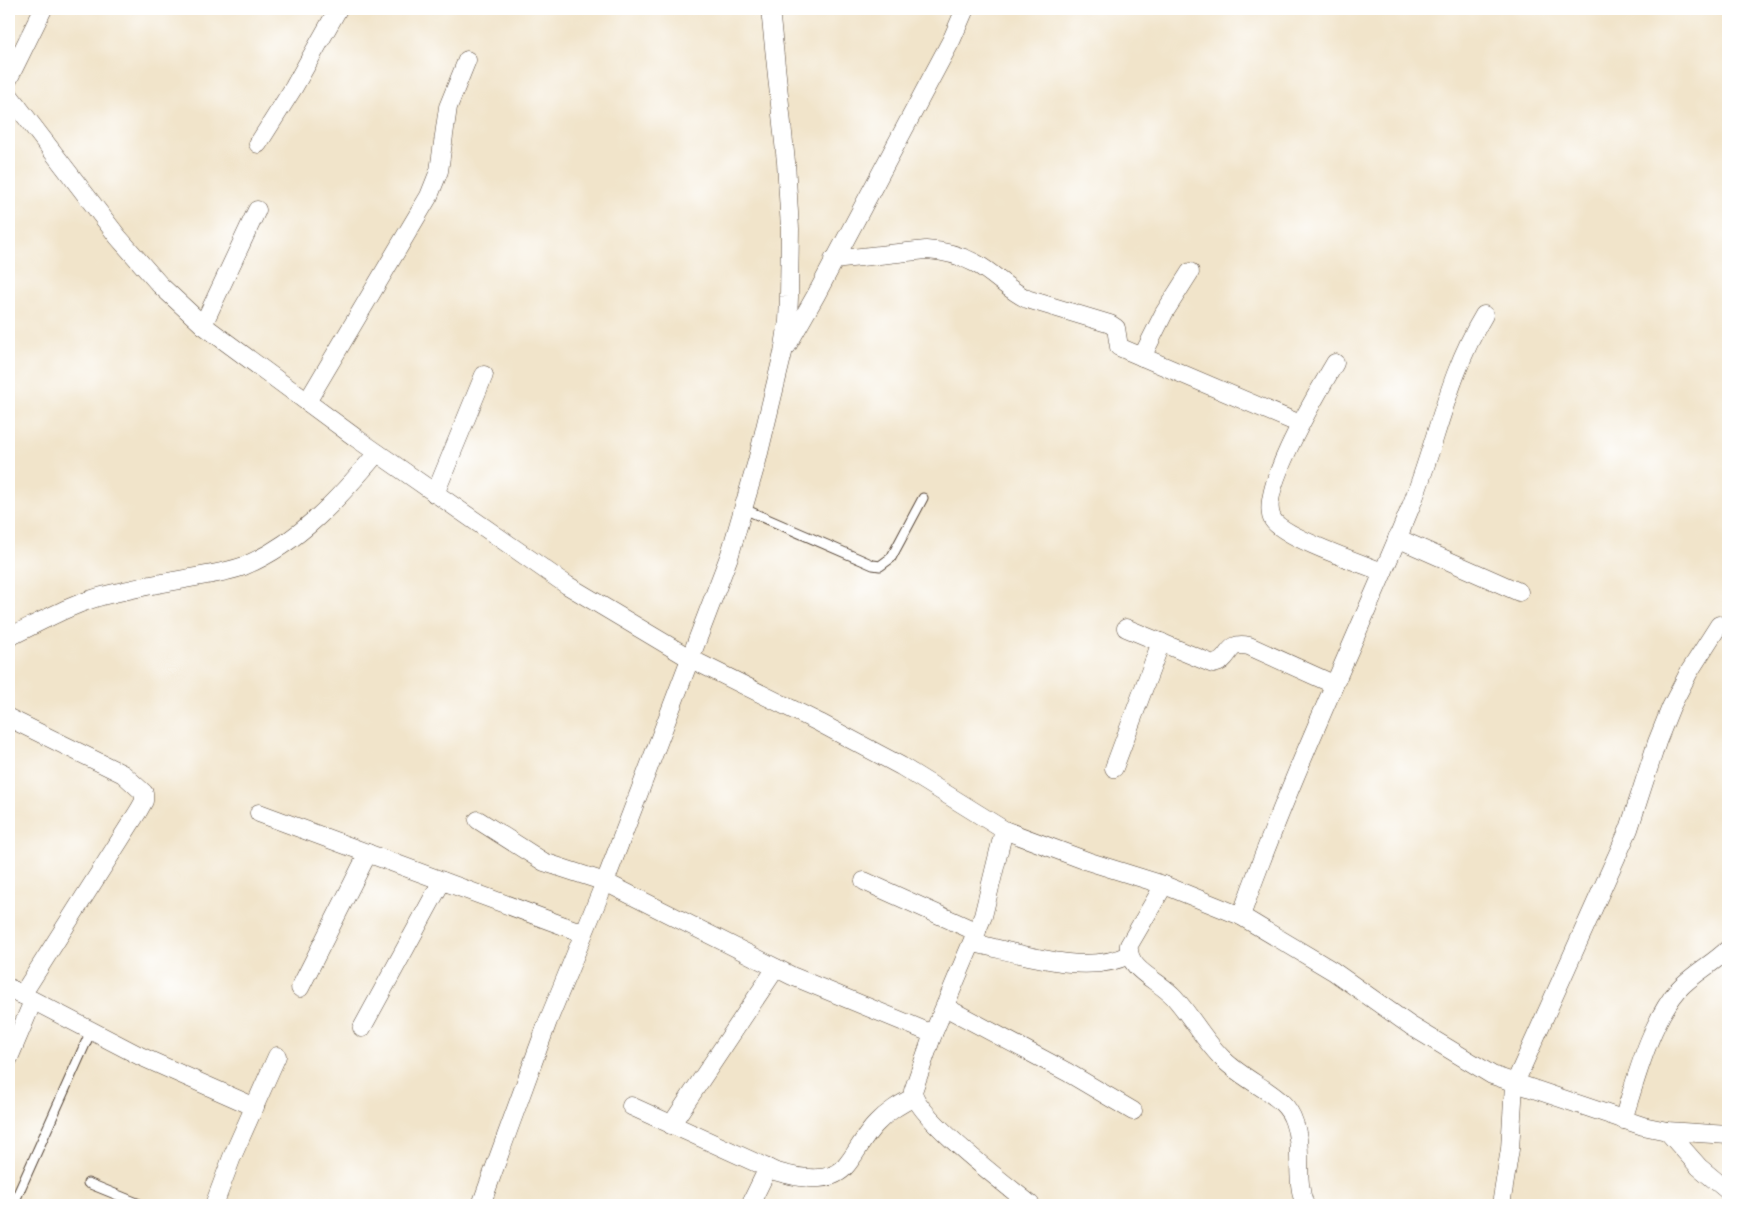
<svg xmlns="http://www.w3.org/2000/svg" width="1737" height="1214" font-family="Cardo,serif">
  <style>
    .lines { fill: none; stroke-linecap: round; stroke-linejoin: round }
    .service-casing { stroke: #564638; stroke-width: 11 }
    .minor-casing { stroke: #564638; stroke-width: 19 }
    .service { stroke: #fff; stroke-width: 9 }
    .minor { stroke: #fff; stroke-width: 18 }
  </style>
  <rect width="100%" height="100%" fill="#fff"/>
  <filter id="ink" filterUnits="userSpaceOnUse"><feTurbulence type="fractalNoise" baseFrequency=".02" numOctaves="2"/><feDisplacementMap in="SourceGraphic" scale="10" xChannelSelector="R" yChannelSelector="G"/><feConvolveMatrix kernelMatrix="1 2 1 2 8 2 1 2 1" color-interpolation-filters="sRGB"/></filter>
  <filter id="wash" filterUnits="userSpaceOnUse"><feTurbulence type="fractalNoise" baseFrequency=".0096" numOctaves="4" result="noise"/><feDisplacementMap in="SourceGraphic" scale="20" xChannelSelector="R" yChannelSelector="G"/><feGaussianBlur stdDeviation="1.12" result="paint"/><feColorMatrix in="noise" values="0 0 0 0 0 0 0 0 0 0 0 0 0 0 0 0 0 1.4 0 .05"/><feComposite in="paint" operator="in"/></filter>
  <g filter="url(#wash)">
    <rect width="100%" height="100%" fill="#f1e4ca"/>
  </g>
  <g filter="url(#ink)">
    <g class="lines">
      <g class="service-casing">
        <g id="service">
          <polyline points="744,509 873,565 880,566 891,558 923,498"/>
          <polyline points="88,1183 142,1205"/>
          <polyline points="13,1205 91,1031"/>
        </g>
      </g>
      <g class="minor-casing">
        <g id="minor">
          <polyline points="9,78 43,9"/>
          <polyline points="9,95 118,237 160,285 203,325 356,438 567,585 691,659 820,723 901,766 1004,830 1087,861 1164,885 1241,916 1333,971 1411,1026 1492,1075 1643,1126 1667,1131 1728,1135"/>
          <polyline points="258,144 294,87 338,9"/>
          <path d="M833,260L926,250C942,251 960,255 975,263C994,273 1008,290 1027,299L1110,324L1116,328L1119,347L1126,350L1300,424"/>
          <polyline points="203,325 257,210"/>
          <polyline points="787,346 816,295 952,39 965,9"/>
          <polyline points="1142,357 1164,313 1190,272"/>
          <path d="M1335,363C1320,389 1256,494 1273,520C1285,538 1360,563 1383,572"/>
          <polyline points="307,402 429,196 439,171 448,107 467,60"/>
          <polyline points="435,494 484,375"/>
          <polyline points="1397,538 1519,592"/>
          <path d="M1126,628L1213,664C1232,661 1225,640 1249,646L1333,684"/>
          <path d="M9,637C42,621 75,602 110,594C135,588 160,583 185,579C205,575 225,573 244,566C299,543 340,497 377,453"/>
          <polyline points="9,718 123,774 144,793 144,801 139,810 22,995"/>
          <polyline points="1114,768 1161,642"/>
          <polyline points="259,813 583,933"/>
          <polyline points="478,820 544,862 605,882 792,976 933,1034"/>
          <path d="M1004,830L983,916L933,1034L913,1091C916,1117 1008,1186 1031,1205"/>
          <polyline points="864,881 977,932"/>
          <path d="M1164,885L1129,945C1126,970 1159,980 1174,997C1192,1017 1204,1041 1224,1060C1235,1071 1250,1080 1264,1089C1277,1098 1289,1106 1294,1122C1304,1149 1294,1178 1305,1205"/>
          <path d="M1241,916C1290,778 1353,646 1409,511C1436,446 1447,376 1484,315"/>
          <path d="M973,943C1017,952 1086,977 1128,955"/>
          <polyline points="9,988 140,1056 255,1107"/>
          <polyline points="300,988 368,853"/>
          <polyline points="945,1007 1067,1072 1133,1111"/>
          <polyline points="362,1028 442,881"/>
          <polyline points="9,1058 33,1001"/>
          <path d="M631,1106L774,1171C794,1177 827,1185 844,1168C856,1155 863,1137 876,1124C887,1112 899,1105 914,1097"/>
          <path d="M1623,1120C1636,1079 1650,1023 1678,990C1692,974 1713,964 1728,949"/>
          <polyline points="671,1125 776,968"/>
          <polyline points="1667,1131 1699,1167 1728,1191"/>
          <polyline points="214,1205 232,1157 277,1056"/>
          <polyline points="481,1205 548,1021 605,882 730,554 757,461 783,353 788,321 789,297 790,229 786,162 770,9"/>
          <polyline points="750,1205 768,1168"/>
          <polyline points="1501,1205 1510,1149 1514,1085 1629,829 1657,742 1671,707 1689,672 1719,625"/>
        </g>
      </g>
      <use href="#service" class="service"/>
      <use href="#minor" class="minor"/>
    </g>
  </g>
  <rect width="1737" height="1214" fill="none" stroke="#fff" stroke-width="30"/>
</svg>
